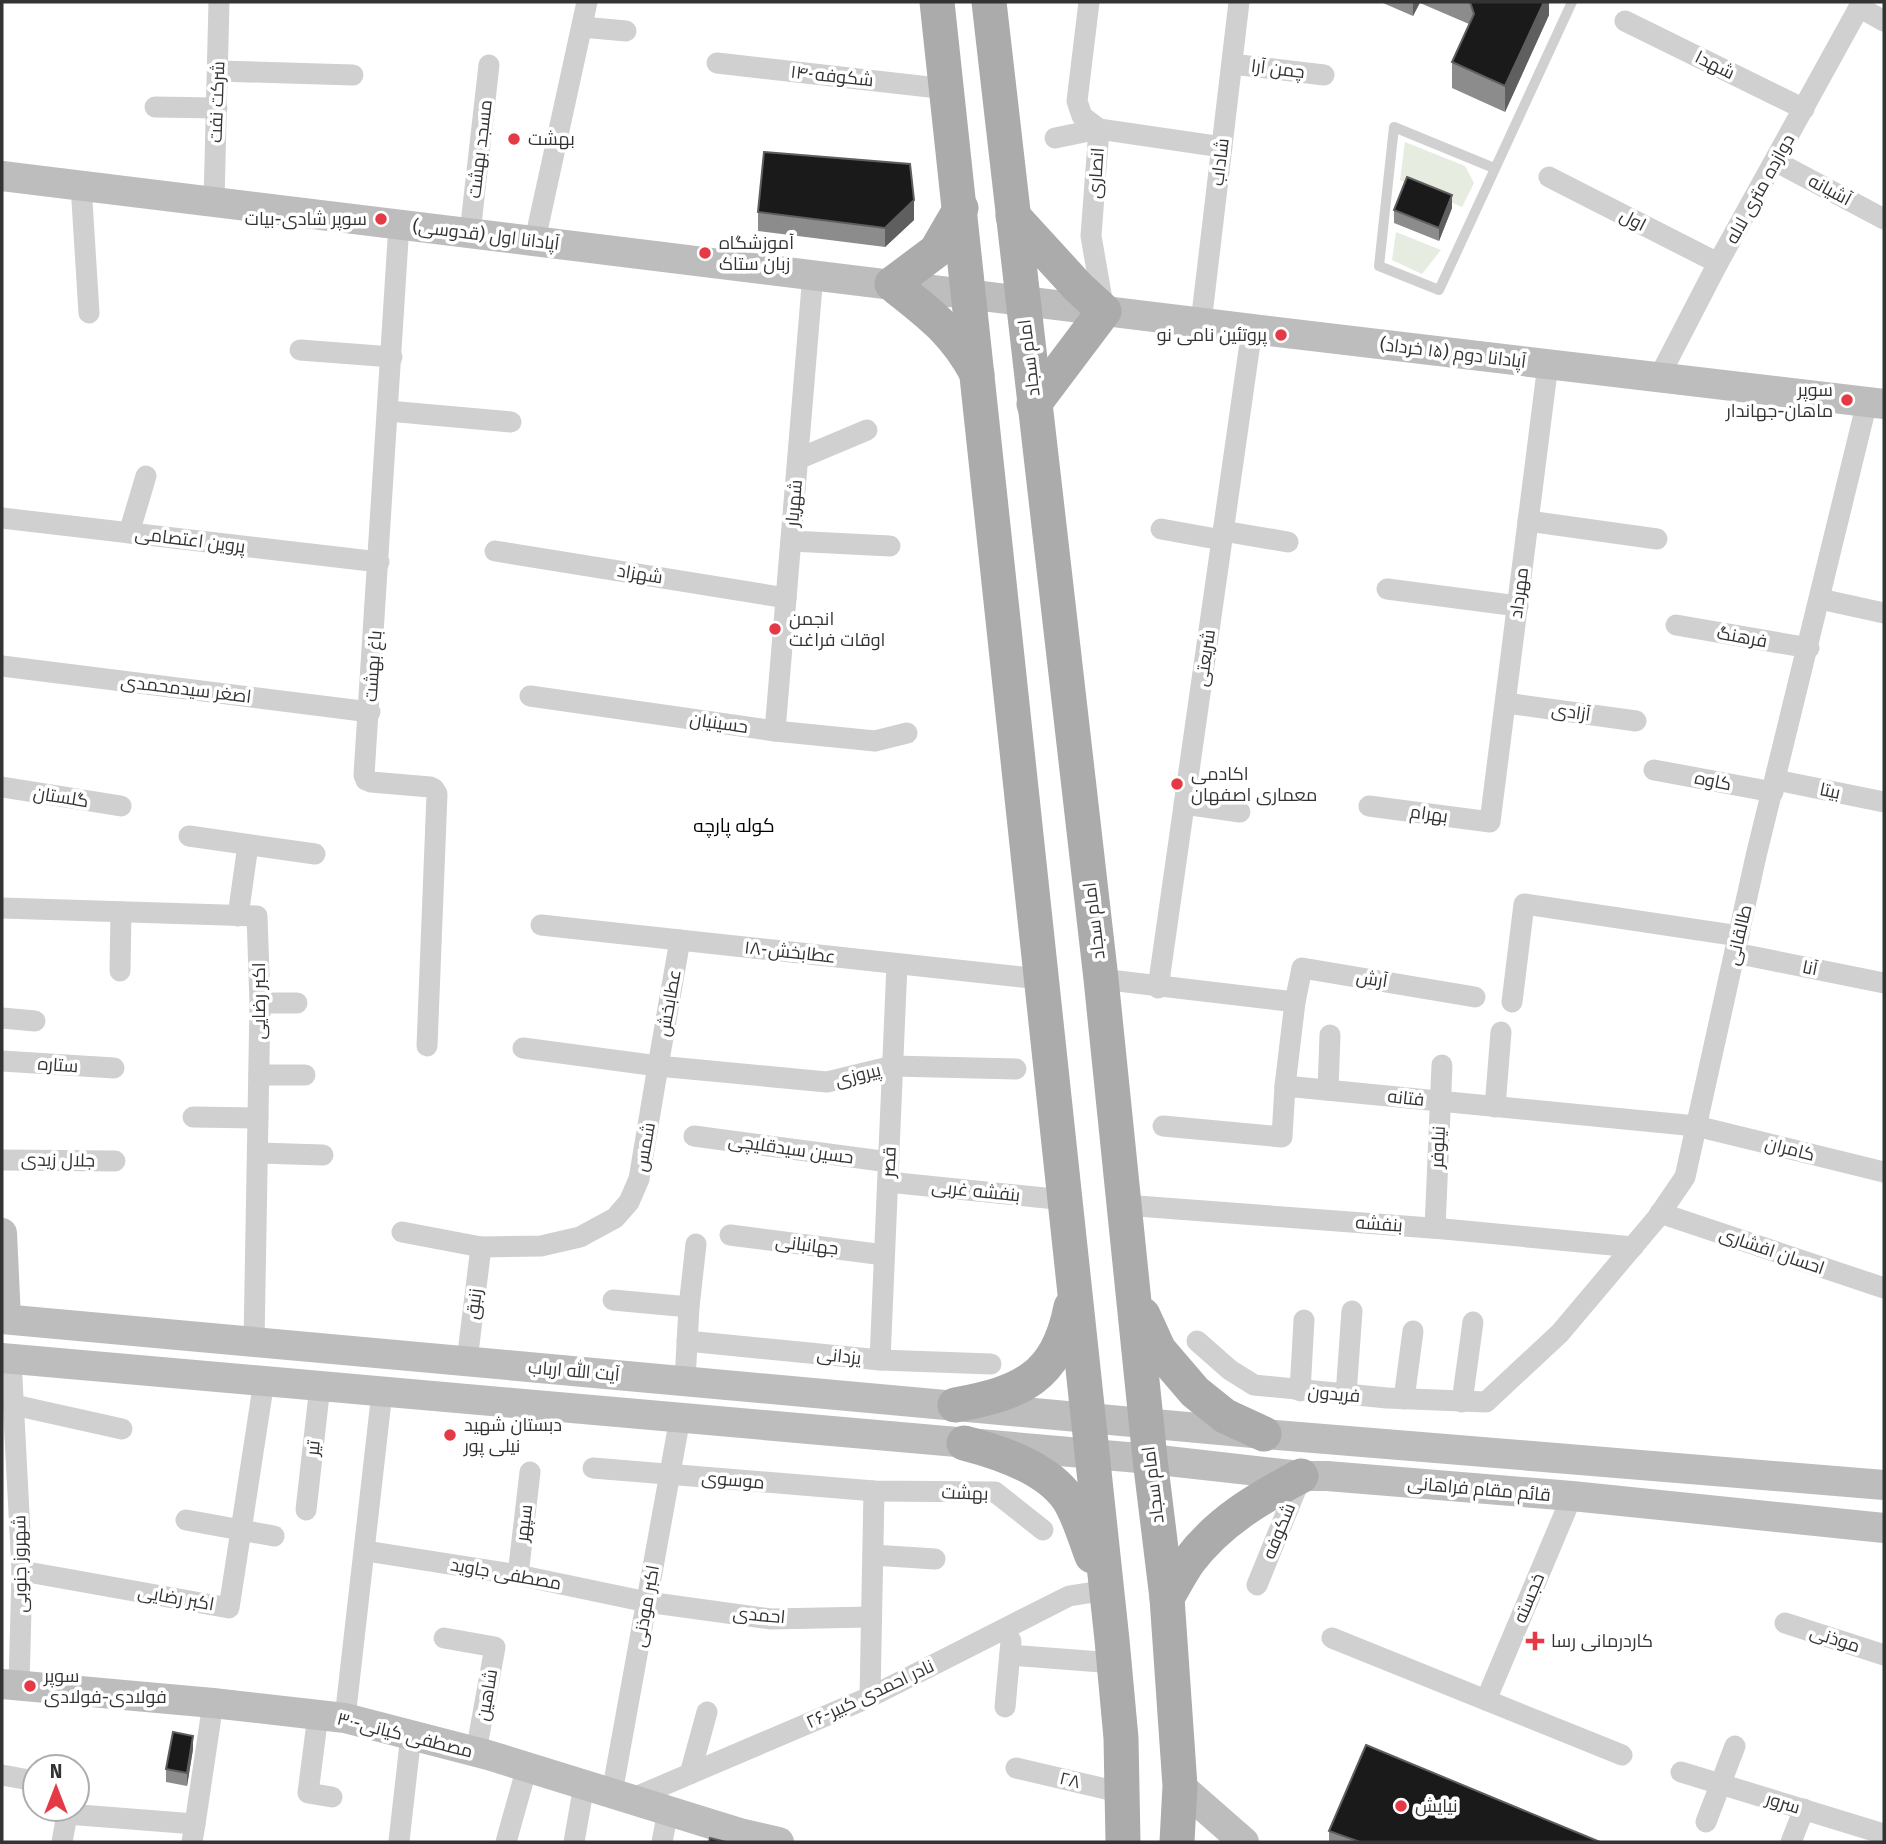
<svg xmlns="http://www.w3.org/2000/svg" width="1886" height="1844" font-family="'Fira Sans',Cairo,sans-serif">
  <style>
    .green { fill: #e6ecdf }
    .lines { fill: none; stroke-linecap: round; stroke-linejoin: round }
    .lane { stroke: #d0d0d0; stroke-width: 10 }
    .street { stroke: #d0d0d0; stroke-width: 21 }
    .secondary { stroke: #bdbdbd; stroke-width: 30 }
    .primary { stroke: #ababab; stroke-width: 35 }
    .wall { fill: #8c8c8c }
    .shaded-wall { fill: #5f5f5f }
    .building { fill: #1a1a1a; stroke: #5f5f5f; stroke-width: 2 }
    .poi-dot { fill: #e63946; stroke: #fff; stroke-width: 2.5 }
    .labels { text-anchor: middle; stroke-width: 7; stroke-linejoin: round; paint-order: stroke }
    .street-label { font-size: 18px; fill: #333; stroke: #fff }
    .poi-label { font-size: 18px; fill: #333; stroke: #fff; text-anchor: start }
    .neighbourhood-label { font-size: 19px; fill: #000; stroke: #fff }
  </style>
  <rect width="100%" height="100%" fill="#fff"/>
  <g class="green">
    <polygon points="1405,142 1465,166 1474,183 1462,207 1400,180"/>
    <polygon points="1396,232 1441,250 1422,274 1392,260"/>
  </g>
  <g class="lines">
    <polyline class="lane" points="1494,168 1394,127 1379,266 1439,290 1572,2"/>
    <g class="street">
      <polyline points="1089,2 1077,101 1082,116 1099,129 1091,236 1104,311"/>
      <polyline points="1859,7 1884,21"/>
      <polyline points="1625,21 1804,109"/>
      <polyline points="582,27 626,31"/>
      <polyline points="717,63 947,89"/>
      <polyline points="1232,64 1324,75"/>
      <polyline points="218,71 353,75"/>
      <polyline points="155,107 217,108"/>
      <polyline points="1055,138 1099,129 1222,147"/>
      <polyline points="1775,161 1884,219"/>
      <polyline points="1549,177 1718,263"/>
      <polyline points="81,185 89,313"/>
      <polyline points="214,201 219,2"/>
      <polyline points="399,224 364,775 366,780 371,782 430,787 434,789 437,794 427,1046"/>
      <polyline points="470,233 489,65"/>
      <polyline points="535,240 587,2"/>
      <polyline points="1201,323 1239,2"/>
      <polyline points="300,350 392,357"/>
      <polyline points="1659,377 1718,263 1862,2"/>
      <polyline points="388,411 511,422"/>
      <polyline points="798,459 867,430"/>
      <polyline points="2,518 379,562"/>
      <polyline points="1528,521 1657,539"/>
      <polyline points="1161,529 1222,540"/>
      <polyline points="1223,531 1288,542"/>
      <polyline points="129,533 146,476"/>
      <polyline points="791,541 890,546"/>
      <polyline points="495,551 786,598"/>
      <polyline points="1387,589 1518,606"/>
      <polyline points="1820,599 1884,613"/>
      <polyline points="1676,625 1809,648"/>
      <polyline points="2,666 370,712"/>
      <polyline points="530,696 775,731 875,741 907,733"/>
      <polyline points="1506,703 1636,721"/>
      <polyline points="775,731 813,274"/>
      <polyline points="1654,770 1773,792"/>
      <polyline points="1776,780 1884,802"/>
      <polyline points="2,787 121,806"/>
      <polyline points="1184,804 1240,812"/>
      <polyline points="1369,806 1490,822 1548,364"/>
      <polyline points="189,836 315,854"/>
      <polyline points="2,908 257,916 260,1003 254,1342"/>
      <polyline points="238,916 248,845"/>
      <polyline points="541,925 1040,979"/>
      <polyline points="680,940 658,1066 827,1082 893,1066 1016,1069"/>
      <polyline points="1735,953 1884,983"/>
      <polyline points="120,971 121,912"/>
      <polyline points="1101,979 1295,1002 1302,968 1475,997"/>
      <polyline points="1158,988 1252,329"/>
      <polyline points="1512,1002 1524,904 1739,936"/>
      <polyline points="260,1003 297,1003"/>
      <polyline points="2,1018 35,1021"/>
      <polyline points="2,1061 114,1068"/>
      <polyline points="259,1075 305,1075"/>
      <polyline points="1285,1086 1295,1002"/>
      <polyline points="1328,1090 1330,1035"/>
      <polyline points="1495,1107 1501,1032"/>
      <polyline points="193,1117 258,1118"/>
      <polyline points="1163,1126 1282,1137 1285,1086 1696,1126 1884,1172"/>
      <polyline points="694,1136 889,1162"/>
      <polyline points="259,1153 323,1155"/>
      <polyline points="2,1160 115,1161"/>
      <polyline points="888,1182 1065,1200"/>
      <polyline points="1124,1205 1444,1229 1633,1247"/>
      <polyline points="1660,1213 1884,1288"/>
      <polyline points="1435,1228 1442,1065"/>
      <polyline points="402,1232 481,1247 541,1246 580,1237 615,1218 629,1202 639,1179 658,1066 523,1048"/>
      <polyline points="730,1235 884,1255"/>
      <polyline points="613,1300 689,1307"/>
      <polyline points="687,1341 880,1360 991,1364"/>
      <polyline points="1197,1341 1230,1370 1254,1385 1387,1398 1486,1402 1560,1333 1657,1218 1685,1177 1756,856 1867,402"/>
      <polyline points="11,1359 22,1571 19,1685"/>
      <polyline points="880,1360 897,964"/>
      <polyline points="467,1361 481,1247"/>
      <polyline points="685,1381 689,1307 696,1244"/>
      <polyline points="1300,1391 1304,1320"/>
      <polyline points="1346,1395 1352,1311"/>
      <polyline points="1404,1399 1413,1331"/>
      <polyline points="1462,1402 1473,1322"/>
      <polyline points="14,1405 122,1429"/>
      <polyline points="593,1468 874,1491 995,1492 1043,1530"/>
      <polyline points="306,1510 320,1386"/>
      <polyline points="186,1520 274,1536"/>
      <polyline points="366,1551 518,1575 647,1602 771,1619 871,1617"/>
      <polyline points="873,1555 935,1559"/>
      <polyline points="22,1571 229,1608 264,1381"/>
      <polyline points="518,1575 530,1472"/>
      <polyline points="1257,1585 1301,1477"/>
      <polyline points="1785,1623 1884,1655"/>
      <polyline points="444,1638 495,1647 476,1752"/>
      <polyline points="1332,1638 1622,1755"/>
      <polyline points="1010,1655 1114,1663"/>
      <polyline points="870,1697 874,1491"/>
      <polyline points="1486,1700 1572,1496"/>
      <polyline points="1005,1707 1011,1641"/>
      <polyline points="318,1715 308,1793 332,1797"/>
      <polyline points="345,1718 382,1392"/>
      <polyline points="1016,1768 1123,1793"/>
      <polyline points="1681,1772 1884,1834"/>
      <polyline points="690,1774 707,1712"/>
      <polyline points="2,1775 35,1781"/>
      <polyline points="612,1793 680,1418"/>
      <polyline points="631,1799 870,1697 1069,1596 1107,1590"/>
      <polyline points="67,1814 195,1824 192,1842"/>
      <polyline points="1706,1822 1735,1746"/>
      <polyline points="195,1824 213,1703"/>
      <polyline points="399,1841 411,1735"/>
      <polyline points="62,1842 68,1809"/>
      <polyline points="506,1842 527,1767"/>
      <polyline points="574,1842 584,1785"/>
      <polyline points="662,1842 668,1811"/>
      <polyline points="1791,1842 1804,1809"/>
    </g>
    <g class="secondary">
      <polyline points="2,176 1252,329 1884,404"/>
      <polyline points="2,1233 6,1319"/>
      <polyline points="2,1319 1264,1434 1884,1485"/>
      <polyline points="2,1358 1150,1459 1301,1476 1327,1476 1572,1496 1884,1528"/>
      <polyline points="2,1684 213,1703 345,1718 488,1755 740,1833 779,1842"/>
      <polyline points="1180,1786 1244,1842"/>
    </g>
    <g class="primary">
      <path d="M937,2C999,547 1050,1094 1112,1640L1121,1738L1123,1842"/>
      <polyline points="989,2 1101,979 1150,1459 1167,1598 1180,1786 1177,1842"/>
      <path d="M961,208L936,251L892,284C929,313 955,332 977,374"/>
      <polyline points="1013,216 1078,287 1104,311 1034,404"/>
      <polyline points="1143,1315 1159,1350 1195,1392 1225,1416 1264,1434"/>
      <path d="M955,1405C1021,1393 1057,1378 1071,1307"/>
      <path d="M964,1443C999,1452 1048,1468 1069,1500C1079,1516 1085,1538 1092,1556"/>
      <path d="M1167,1598C1174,1586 1181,1572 1189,1561C1218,1522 1259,1498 1301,1476"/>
    </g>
  </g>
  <g class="wall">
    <polygon points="1383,2 1549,2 1549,15 1505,112 1452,88 1452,62 1469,24 1420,3 1413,16 1383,3"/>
    <polygon points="1452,208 1439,241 1394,223 1394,210"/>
    <polygon points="758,212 914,220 885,247 758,231"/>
    <polygon points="193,1749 187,1786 166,1782 166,1769"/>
    <polygon points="1329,1831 1600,1842 1329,1842"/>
  </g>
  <g class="shaded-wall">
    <polygon points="1413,2 1420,2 1413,16"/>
    <polygon points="1544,2 1549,2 1549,15 1505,112 1505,86"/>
    <polygon points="1452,195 1452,208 1439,241 1439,228"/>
    <polygon points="914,200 914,220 885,247 885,228"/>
    <polygon points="193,1736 193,1749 187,1786 187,1773"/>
  </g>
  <g class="building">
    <polygon points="1470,2 1544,2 1505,86 1452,62 1474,14"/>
    <polygon points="764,152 910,164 914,200 885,228 758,212"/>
    <polygon points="1407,177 1452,195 1439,228 1394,210"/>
    <polygon points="173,1732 193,1736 187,1773 166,1769"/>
    <polygon points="1366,1745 1600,1842 1360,1842 1329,1831"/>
    <polygon points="710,1838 726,1842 709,1842"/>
  </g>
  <g class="poi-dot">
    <circle cx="514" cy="139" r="7"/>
    <circle cx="381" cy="219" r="7"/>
    <circle cx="705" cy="253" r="7"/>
    <circle cx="1281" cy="335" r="7"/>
    <circle cx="1847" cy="400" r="7"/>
    <circle cx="775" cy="629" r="7"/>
    <circle cx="1177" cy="784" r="7"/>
    <circle cx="450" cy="1435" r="7"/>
    <path d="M1531.5 1630.5h7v7h7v7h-7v7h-7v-7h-7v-7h7z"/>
    <circle cx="30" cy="1686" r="7"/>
    <circle cx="1401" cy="1806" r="7"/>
  </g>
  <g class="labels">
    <g class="street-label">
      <text transform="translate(1715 65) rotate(26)" y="6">شهدا</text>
      <text transform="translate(1278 69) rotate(7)" y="6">چمن آرا</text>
      <text transform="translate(832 76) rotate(6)" y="6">۱۴-شکوفه</text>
      <text transform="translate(217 102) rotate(-88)" y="6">شرکت نفت</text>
      <text transform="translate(480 149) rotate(-83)" y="6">مسجد بهشت</text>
      <text transform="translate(1220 162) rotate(-83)" y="6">شاداب</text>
      <text transform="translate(1096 173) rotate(-86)" y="6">انصاری</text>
      <text transform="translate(1760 189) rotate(-61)" y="6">دوازده متری لاله</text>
      <text transform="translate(1830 190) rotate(28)" y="6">آشیانه</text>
      <text transform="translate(1633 220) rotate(27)" y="6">اول</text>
      <text transform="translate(486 235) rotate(7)" y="6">آپادانا اول (قدوسی)</text>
      <text transform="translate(1453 353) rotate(7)" y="6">آپادانا دوم (۱۵ خرداد)</text>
      <text transform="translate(1029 358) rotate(-97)" y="6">امام سجاد</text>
      <text transform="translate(794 503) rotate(-85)" y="6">شهریار</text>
      <text transform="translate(190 540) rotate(7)" y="6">پروین اعتصامی</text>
      <text transform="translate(640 574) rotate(9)" y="6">شهزاد</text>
      <text transform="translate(1519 593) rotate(-83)" y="6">مهرداد</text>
      <text transform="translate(1742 637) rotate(10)" y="6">فرهنگ</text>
      <text transform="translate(1205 658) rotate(-82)" y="6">شریعتی</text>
      <text transform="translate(373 666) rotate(-86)" y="6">باغ بهشت</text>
      <text transform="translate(186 689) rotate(7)" y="6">اصغر سیدمحمدی</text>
      <text transform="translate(1571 712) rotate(8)" y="6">آزادی</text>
      <text transform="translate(719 723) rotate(8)" y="6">حسینیان</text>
      <text transform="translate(1713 781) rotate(11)" y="6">کاوه</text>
      <text transform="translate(1830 791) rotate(12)" y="6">بیتا</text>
      <text transform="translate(61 797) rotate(9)" y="6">گلستان</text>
      <text transform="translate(1429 814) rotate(8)" y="6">بهرام</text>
      <text transform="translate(1094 921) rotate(-97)" y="6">امام سجاد</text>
      <text transform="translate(1739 935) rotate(-77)" y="6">طالقانی</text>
      <text transform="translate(790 952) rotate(6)" y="6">۱۸-عطابخش</text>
      <text transform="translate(1810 968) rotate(11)" y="6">آنا</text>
      <text transform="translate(1372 979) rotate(9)" y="6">آرش</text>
      <text transform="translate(259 1001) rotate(-90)" y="6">اکبر رضایی</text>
      <text transform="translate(669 1003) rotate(-80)" y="6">عطابخش</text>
      <text transform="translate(58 1065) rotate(4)" y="6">ستاره</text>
      <text transform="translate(858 1075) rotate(-14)" y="6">پیروزی</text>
      <text transform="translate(1406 1098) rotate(6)" y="6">فتانه</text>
      <text transform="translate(645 1147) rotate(-80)" y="6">شمس</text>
      <text transform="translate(1438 1147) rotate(-87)" y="6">نیلوفر</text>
      <text transform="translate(791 1149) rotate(8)" y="6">حسین سیدقلیچی</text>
      <text transform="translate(1790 1149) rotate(14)" y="6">کامران</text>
      <text transform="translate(58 1160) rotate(1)" y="6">جلال زیدی</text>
      <text transform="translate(889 1162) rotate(-87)" y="6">قصر</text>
      <text transform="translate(976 1191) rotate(6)" y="6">بنفشه غربی</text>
      <text transform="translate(1379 1224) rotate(4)" y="6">بنفشه</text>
      <text transform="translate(807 1245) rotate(7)" y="6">جهانبانی</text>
      <text transform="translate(1772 1251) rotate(19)" y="6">احسان افشاری</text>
      <text transform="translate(474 1304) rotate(-83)" y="6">زنبق</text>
      <text transform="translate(839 1356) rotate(6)" y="6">یزدانی</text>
      <text transform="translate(574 1371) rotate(5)" y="6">آیت الله ارباب</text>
      <text transform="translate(1334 1394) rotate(5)" y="6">فریدون</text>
      <text transform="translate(313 1448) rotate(-84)" y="6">تیر</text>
      <text transform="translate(733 1480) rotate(5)" y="6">موسوی</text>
      <text transform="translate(1153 1485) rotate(-97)" y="6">امام سجاد</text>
      <text transform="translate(1479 1489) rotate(5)" y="6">قائم مقام فراهانی</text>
      <text transform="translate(965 1493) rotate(2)" y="6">بهشت</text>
      <text transform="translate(524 1523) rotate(-83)" y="6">سپهر</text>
      <text transform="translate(1279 1531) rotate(-68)" y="6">شکوفه</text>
      <text transform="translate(20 1564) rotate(-91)" y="6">شهروز جنوبی</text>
      <text transform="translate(506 1574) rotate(10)" y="6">مصطفی جاوید</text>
      <text transform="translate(176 1598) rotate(10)" y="6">اکبر رضایی</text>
      <text transform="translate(1529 1598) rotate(-67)" y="6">خجسته</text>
      <text transform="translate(646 1606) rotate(-80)" y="6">اکبر موذنی</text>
      <text transform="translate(759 1615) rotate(5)" y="6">احمدی</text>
      <text transform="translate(1835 1639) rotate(18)" y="6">موذنی</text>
      <text transform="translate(870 1694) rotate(-25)" y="6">۲۶-نادر احمدی کبیر</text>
      <text transform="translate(487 1695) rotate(-80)" y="6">شاهین</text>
      <text transform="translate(405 1735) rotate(14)" y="6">۳۰-مصطفی کیانی</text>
      <text transform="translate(1070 1780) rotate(13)" y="6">۲۸</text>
      <text transform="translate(1783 1803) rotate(17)" y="6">سرور</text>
    </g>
    <g class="poi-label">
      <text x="528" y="145">بهشت</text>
      <text x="367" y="225" text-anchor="end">سوپر شادی-بیات</text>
      <text x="719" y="249">آموزشگاه<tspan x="719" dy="21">زبان ستاک</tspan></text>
      <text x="1267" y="341" text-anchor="end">پروتئین نامی نو</text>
      <text x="1833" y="396" text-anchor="end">سوپر<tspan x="1833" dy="21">ماهان-جهاندار</tspan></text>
      <text x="789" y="625">انجمن<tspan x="789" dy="21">اوقات فراغت</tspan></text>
      <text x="1191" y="780">اکادمی<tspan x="1191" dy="21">معماری اصفهان</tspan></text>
      <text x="464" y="1431">دبستان شهید<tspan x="464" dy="21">نیلی پور</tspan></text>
      <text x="1551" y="1647">کاردرمانی رسا</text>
      <text x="44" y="1682">سوپر<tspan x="44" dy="21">فولادی-فولادی</tspan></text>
      <text x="1415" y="1812">نیایش</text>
    </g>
    <g class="neighbourhood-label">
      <text x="734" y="832">کوله پارچه</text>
    </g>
  </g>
  <rect width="1886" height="1844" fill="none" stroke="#333333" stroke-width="7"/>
  <g transform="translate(56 1788)"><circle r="33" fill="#ffffff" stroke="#adadad" stroke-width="2"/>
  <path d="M0-5L12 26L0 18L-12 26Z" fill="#e63946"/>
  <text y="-10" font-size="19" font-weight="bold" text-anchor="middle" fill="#333333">N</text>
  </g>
</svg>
